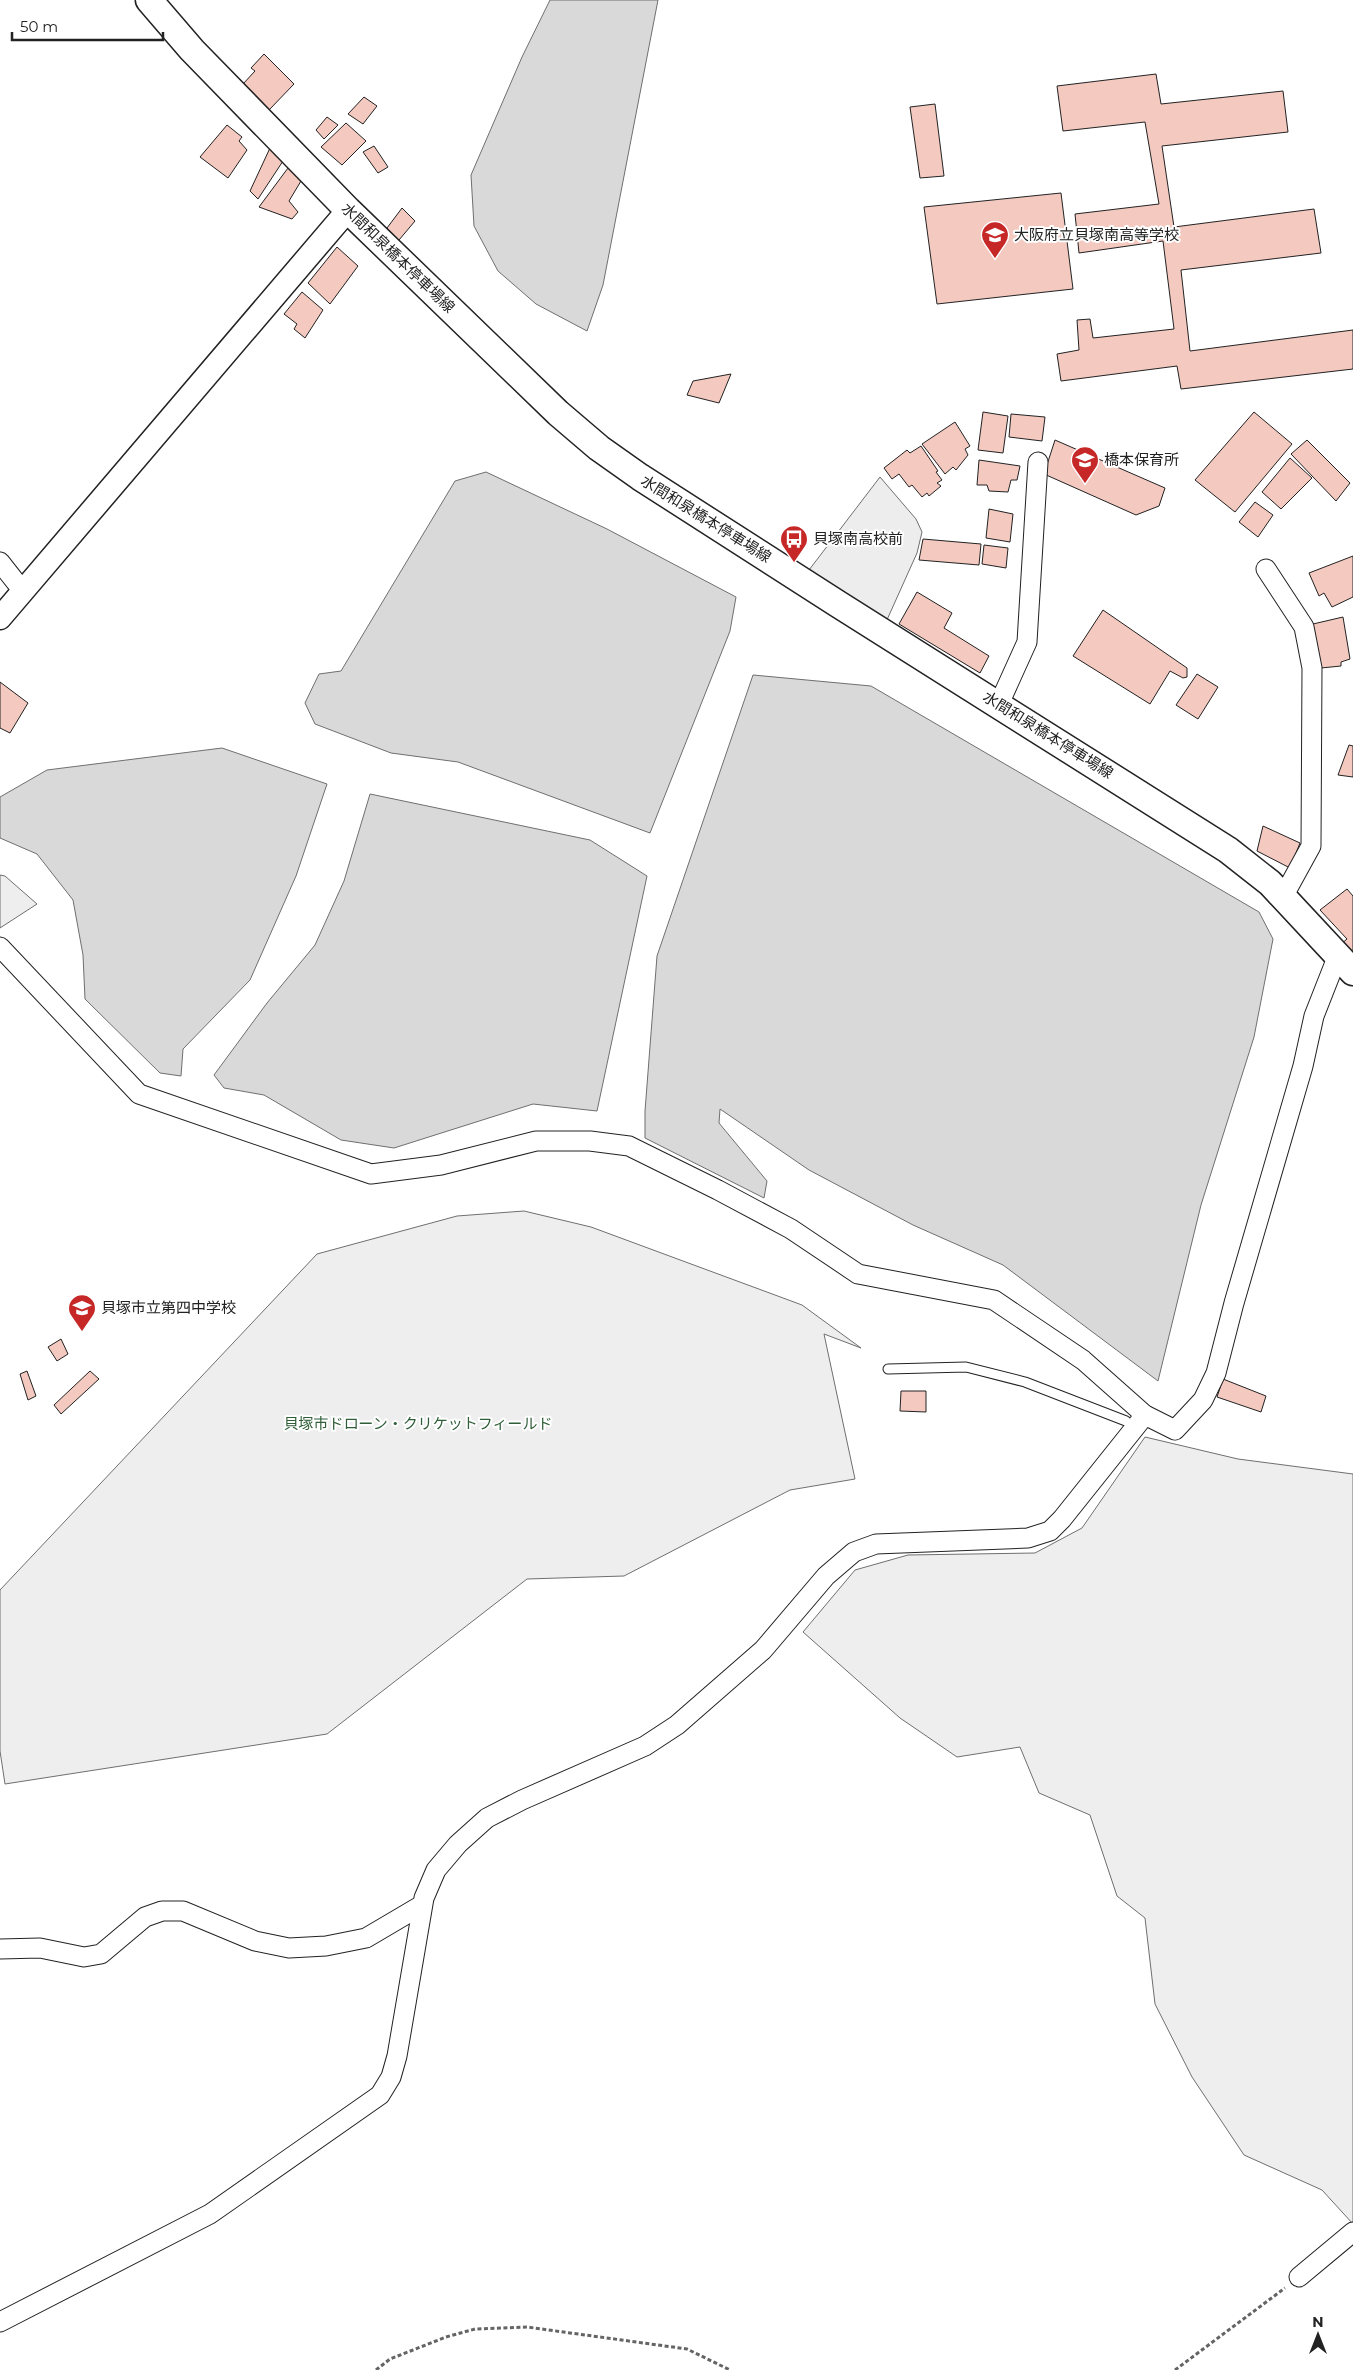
<svg xmlns="http://www.w3.org/2000/svg" width="1353" height="2370" font-family="Montserrat,'Noto Sans JP',sans-serif">
  <style>
    .green { fill: #eee; stroke: #6f6f6f }
    .parking { fill: #ededed; stroke: #6f6f6f }
    .water { fill: #d9d9d9; stroke: #6f6f6f }
    .building { fill: #f3c9c0; stroke: #222 }
    .lines { fill: none; stroke-linecap: round; stroke-linejoin: round }
    .service-casing { stroke: #222; stroke-width: 11 }
    .minor-casing { stroke: #222; stroke-width: 21 }
    .tertiary-casing { stroke: #222; stroke-width: 25 }
    .secondary-casing { stroke: #222; stroke-width: 29 }
    .path { stroke: #646464; stroke-width: 3; stroke-dasharray: 4 2.5; stroke-linecap: butt }
    .service { stroke: #fff; stroke-width: 9 }
    .minor { stroke: #fff; stroke-width: 19 }
    .tertiary { stroke: #fff; stroke-width: 22 }
    .secondary { stroke: #fff; stroke-width: 26 }
    .labels { text-anchor: middle; stroke-width: 4; stroke-linejoin: round; paint-order: stroke }
    .poi-label { font-size: 15px; fill: #222; stroke: #fff; text-anchor: start }
    .street-label { font-size: 15px; fill: #222; stroke: #fff }
    .park-label { font-size: 15px; fill: #2f5e38; stroke: #fff }
  </style>
  <rect width="100%" height="100%" fill="#fff"/>
  <g class="green">
    <polygon points="0,875 5,876 37,904 0,928"/>
    <polygon points="524,1211 591,1227 802,1305 861,1348 824,1334 855,1479 790,1490 624,1576 527,1579 327,1734 5,1784 0,1751 0,1590 317,1254 457,1216"/>
    <polygon points="1145,1437 1238,1459 1353,1474 1353,2224 1322,2190 1244,2155 1192,2077 1155,2004 1145,1918 1117,1896 1090,1815 1039,1793 1020,1747 957,1757 900,1718 803,1632 855,1570 908,1555 1035,1553 1082,1528"/>
  </g>
  <polygon class="parking" points="880,477 916,519 922,532 917,553 886,622 809,570"/>
  <g class="water">
    <polygon points="550,0 658,0 603,285 587,331 536,304 498,271 474,226 471,175 522,57"/>
    <polygon points="486,472 607,529 736,597 730,631 650,833 458,762 391,753 315,724 305,703 319,674 341,671 455,481"/>
    <polygon points="753,675 871,686 1259,912 1273,939 1254,1037 1201,1205 1158,1381 1003,1265 913,1225 809,1170 720,1109 719,1123 767,1181 764,1198 645,1138 645,1111 657,956"/>
    <polygon points="222,748 327,784 296,876 250,980 183,1049 181,1076 160,1073 85,999 83,955 73,900 37,854 0,838 0,797 47,770"/>
    <polygon points="370,794 590,840 647,876 597,1111 533,1104 394,1148 341,1140 264,1095 224,1088 214,1075 267,1003 315,945 344,881"/>
  </g>
  <g class="building">
    <polygon points="264,54 294,84 269,110 243,84 255,71 251,68"/>
    <polygon points="1156,74 1161,104 1283,91 1288,132 1162,146 1174,227 1314,209 1321,253 1181,270 1190,351 1353,330 1353,369 1181,389 1177,366 1061,381 1057,354 1079,350 1077,320 1090,319 1093,338 1174,329 1163,241 1079,253 1075,214 1159,204 1145,122 1063,131 1057,86"/>
    <polygon points="364,97 377,106 363,124 348,114"/>
    <polygon points="935,104 944,176 920,178 910,107"/>
    <polygon points="327,117 338,125 324,139 316,130"/>
    <polygon points="346,123 366,141 342,165 321,147"/>
    <polygon points="227,125 242,137 239,141 247,150 228,178 200,157"/>
    <polygon points="374,146 388,167 378,173 363,152"/>
    <polygon points="270,148 283,161 258,199 250,191"/>
    <polygon points="288,168 301,181 289,201 298,212 292,219 259,207"/>
    <polygon points="1061,193 1073,289 937,304 924,207"/>
    <polygon points="402,208 415,221 399,240 387,228"/>
    <polygon points="337,247 358,266 330,304 308,283"/>
    <polygon points="302,292 323,310 305,338 294,329 297,324 284,314"/>
    <polygon points="731,374 719,403 687,395 693,381"/>
    <polygon points="983,412 1008,416 1003,453 978,450"/>
    <polygon points="1254,412 1292,444 1235,512 1195,480"/>
    <polygon points="1011,414 1045,417 1042,441 1009,437"/>
    <polygon points="955,422 970,446 965,449 968,455 956,470 953,467 945,474 922,444"/>
    <polygon points="1055,440 1165,488 1159,506 1136,515 1044,474"/>
    <polygon points="1307,440 1350,483 1336,501 1291,454"/>
    <polygon points="921,446 938,471 936,472 942,480 937,483 941,486 929,496 927,493 922,497 912,485 909,487 899,474 892,479 884,468 907,450 910,453"/>
    <polygon points="1290,458 1312,478 1281,509 1262,492"/>
    <polygon points="979,460 1020,466 1017,480 1011,480 1008,492 989,491 987,485 977,485"/>
    <polygon points="1255,502 1273,515 1258,537 1239,522"/>
    <polygon points="989,509 1013,514 1010,542 986,538"/>
    <polygon points="923,539 981,544 979,565 919,560"/>
    <polygon points="984,545 1008,548 1006,568 982,564"/>
    <polygon points="1353,556 1353,597 1332,607 1324,593 1319,596 1309,573"/>
    <polygon points="917,592 952,613 944,628 989,656 980,673 899,624"/>
    <polygon points="1103,610 1187,668 1187,677 1183,678 1170,671 1150,704 1073,656"/>
    <polygon points="1343,617 1350,659 1341,662 1341,666 1321,668 1313,624"/>
    <polygon points="1197,674 1218,687 1198,719 1176,705"/>
    <polygon points="0,682 28,703 10,733 0,728"/>
    <polygon points="1349,745 1353,746 1353,777 1338,775"/>
    <polygon points="1263,826 1300,843 1290,868 1257,851"/>
    <polygon points="1347,889 1353,896 1353,957 1340,945 1347,939 1320,910"/>
    <polygon points="61,1339 68,1354 57,1361 48,1347"/>
    <polygon points="27,1371 36,1396 28,1400 20,1374"/>
    <polygon points="90,1371 99,1379 61,1414 54,1405"/>
    <polygon points="1223,1379 1266,1396 1261,1412 1217,1397"/>
    <polygon points="901,1391 926,1391 926,1412 900,1411"/>
  </g>
  <g class="lines">
    <g class="service-casing">
      <polyline id="service" points="888,1369 966,1367 1025,1382 1126,1421"/>
    </g>
    <g class="minor-casing">
      <g id="minor">
        <polyline points="0,562 22,590"/>
        <polyline points="1266,569 1304,627 1312,668 1311,846 1283,897"/>
        <polyline points="999,704 1027,642 1038,462"/>
        <polyline points="0,947 139,1094 371,1174 441,1165 536,1141 590,1141 629,1146 718,1190 791,1229 858,1274 994,1300 1083,1360 1145,1415 1175,1430 1203,1400 1216,1373 1234,1303 1303,1066 1314,1016 1338,955"/>
        <polyline points="0,1949 40,1948 84,1957 101,1954 145,1917 162,1911 183,1911 255,1941 289,1948 326,1946 366,1938 422,1905"/>
        <polyline points="1299,2277 1353,2232"/>
        <polyline points="0,2322 210,2214 380,2095 391,2077 397,2056 424,1898 436,1870 458,1844 487,1818 522,1800 645,1746 677,1725 763,1650 826,1576 854,1552 876,1544 1028,1538 1050,1531 1062,1519 1145,1415"/>
      </g>
    </g>
    <g class="tertiary-casing">
      <polyline id="tertiary" points="0,618 348,210"/>
    </g>
    <g class="secondary-casing">
      <polyline id="secondary" points="149,0 192,50 348,210 558,413 599,448 640,477 838,604 1228,850 1270,883 1353,972"/>
    </g>
    <g class="path">
      <polyline points="376,2370 390,2359 446,2337 475,2329 527,2327 687,2349 730,2370"/>
      <polyline points="1175,2370 1285,2288"/>
    </g>
    <use href="#service" class="service"/>
    <use href="#minor" class="minor"/>
    <use href="#tertiary" class="tertiary"/>
    <use href="#secondary" class="secondary"/>
  </g>
  <defs>
    <g id="university-pin" transform="scale(1.4375)"><path d="M0 17L-7.5 6A9.5 9.5 0 1 1 7.5 6Z" fill="#c62828" stroke="#fff"/><path d="M0-5L7-2L0 1L-7-2ZM-4 1L0 2.5L4 1V4Q0 6-4 4Z" fill="#fff"/></g>
    <g id="school-pin" transform="scale(1.4375)"><path d="M0 17L-7.5 6A9.5 9.5 0 1 1 7.5 6Z" fill="#c62828" stroke="#fff"/><path d="M0-5L7-2L0 1L-7-2ZM-4 1L0 2.5L4 1V4Q0 6-4 4Z" fill="#fff"/></g>
    <g id="bus-pin" transform="scale(1.4375)"><path d="M0 17L-7.5 6A9.5 9.5 0 1 1 7.5 6Z" fill="#c62828" stroke="#fff"/><path d="M-5-6H5V4H4V6H2V4H-2V6H-4V4H-5ZM-3.5-4V0h7V-4ZM-3.5 1.2v1.5H-2V1.2ZM2 1.2v1.5H3.5V1.2Z" fill="#fff"/></g>
  </defs>
  <g fill-rule="evenodd">
    <use href="#university-pin" x="995" y="235"/>
    <use href="#school-pin" x="1085" y="460"/>
    <use href="#bus-pin" x="794" y="539"/>
    <use href="#university-pin" x="82" y="1308"/>
  </g>
  <g class="labels">
    <g class="poi-label">
      <text x="1014" y="240">大阪府立貝塚南高等学校</text>
      <text x="1104" y="465">橋本保育所</text>
      <text x="813" y="544">貝塚南高校前</text>
      <text x="101" y="1313">貝塚市立第四中学校</text>
    </g>
    <g class="street-label">
      <text transform="translate(398 258) rotate(44)" y="5">水間和泉橋本停車場線</text>
      <text transform="translate(706 519) rotate(32)" y="5">水間和泉橋本停車場線</text>
      <text transform="translate(1048 735) rotate(32)" y="5">水間和泉橋本停車場線</text>
    </g>
    <g class="park-label">
      <text x="418" y="1429">貝塚市ドローン・クリケットフィールド</text>
    </g>
  </g>
  <g transform="translate(1318 2335)" stroke="#ffffff" stroke-width="4" paint-order="stroke">
  <path d="M0-4L9 19L0 12L-9 19Z" fill="#222222"/>
  <text y="-8" font-size="14" font-weight="bold" text-anchor="middle" fill="#222222">N</text>
  </g>
  <path d="M12 32v8h151v-8" fill="none" stroke="#222222" stroke-width="2.5"/>
  <text x="20" y="32" font-size="15" fill="#222222" stroke="#ffffff" stroke-width="4" paint-order="stroke">50 m</text>
</svg>
